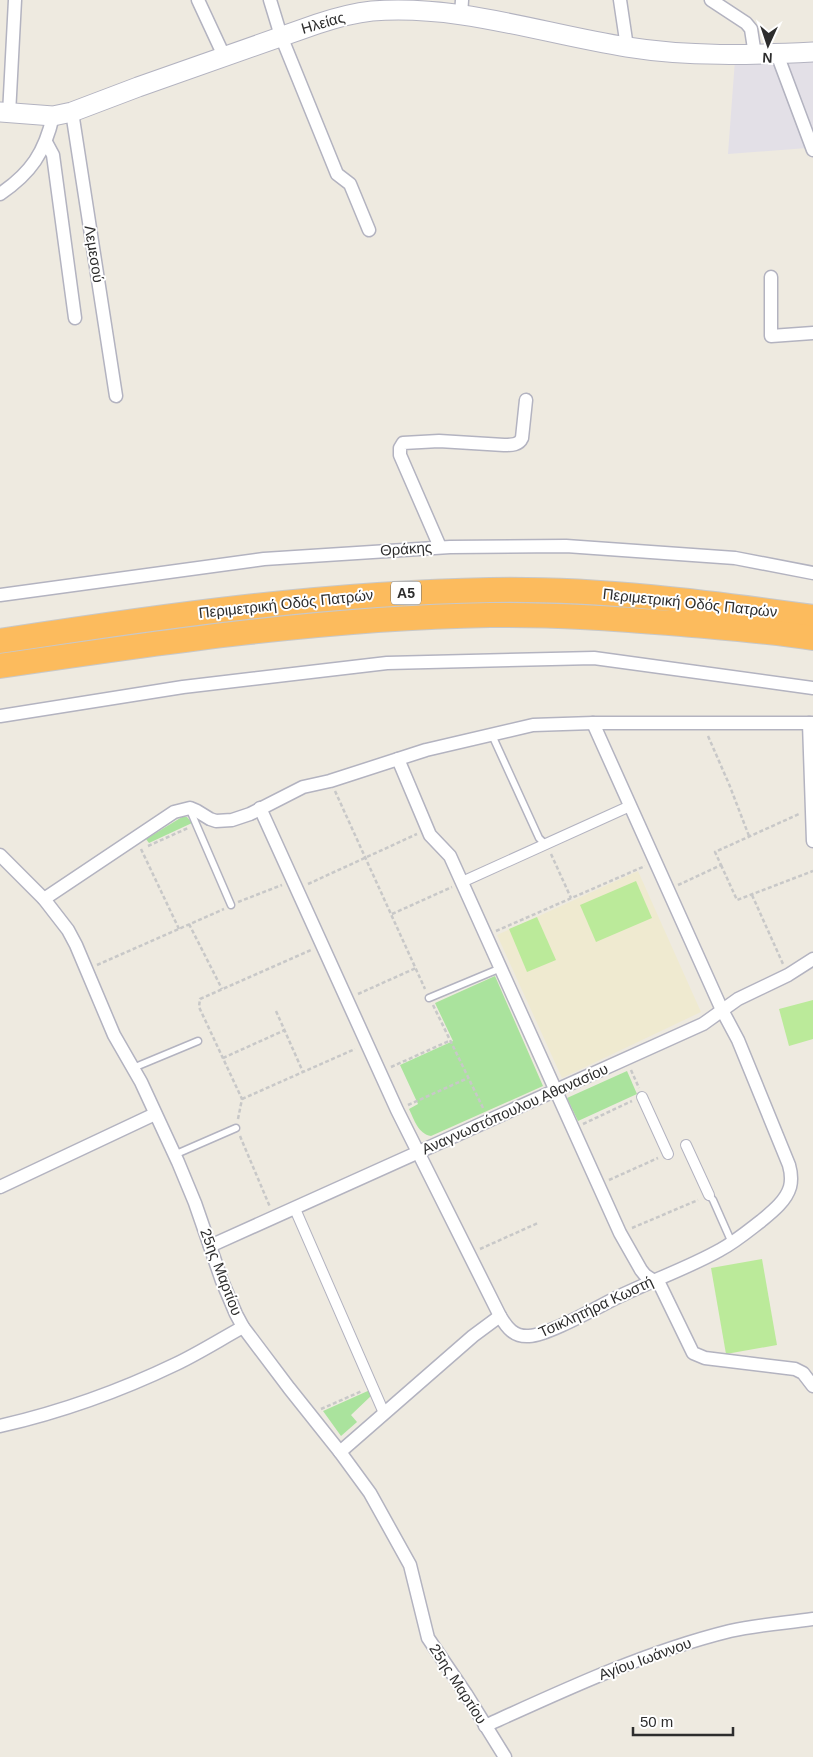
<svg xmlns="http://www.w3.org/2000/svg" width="813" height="1757" font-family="Arial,sans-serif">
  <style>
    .industrial { fill: #e3e0e7 }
    .education { fill: #efead0 }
    .green { fill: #aae39d }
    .pitch { fill: #bbea9a }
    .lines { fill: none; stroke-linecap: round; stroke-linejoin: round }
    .service-casing { stroke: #b3b3c0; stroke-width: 9 }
    .pedestrian-casing { stroke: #b3b3c0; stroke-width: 12 }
    .minor-casing { stroke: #b3b3c0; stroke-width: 15 }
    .secondary-casing { stroke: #b3b3c0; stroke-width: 21 }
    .motorway-casing { stroke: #c8c8c8; stroke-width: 26 }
    .path { stroke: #c8c8c8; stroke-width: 2.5; stroke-dasharray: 4 2.5; stroke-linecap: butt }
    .service { stroke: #fff; stroke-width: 6 }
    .pedestrian { stroke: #fff; stroke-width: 10 }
    .minor { stroke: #fff; stroke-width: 12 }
    .secondary { stroke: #fff; stroke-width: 19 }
    .motorway { stroke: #fcbb5d; stroke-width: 24 }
    .labels { text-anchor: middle; stroke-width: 4; stroke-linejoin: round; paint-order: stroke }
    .shield { fill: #fff; stroke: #6c6c6c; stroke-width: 1 }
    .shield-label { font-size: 14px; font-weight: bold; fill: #2d2d2d }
    .street-label { font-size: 15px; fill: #2d2d2d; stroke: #fff }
  </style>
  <rect width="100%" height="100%" fill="#eeeae0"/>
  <g class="industrial">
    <polygon points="813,57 813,137 804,115 786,58"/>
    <polygon points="774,58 807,148 728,154 735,60"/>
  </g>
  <polygon class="education" points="638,871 701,1012 562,1078 497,935"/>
  <g class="green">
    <polygon points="182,817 187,817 192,823 149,843 146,839"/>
    <path d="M495,976L543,1086L431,1136C418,1134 414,1119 409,1109L418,1104L400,1065L453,1041L435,1003Z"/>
    <polygon points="627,1071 637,1094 578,1121 567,1098"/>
    <polygon points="370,1390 372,1395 351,1415 357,1422 341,1436 323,1411"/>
  </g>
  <g class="pitch">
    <polygon points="636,881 652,918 596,942 580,905"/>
    <polygon points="537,917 556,960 527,972 509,929"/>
    <polygon points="813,1000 813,1039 789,1046 779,1009"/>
    <polygon points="762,1259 777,1345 726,1354 711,1268"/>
  </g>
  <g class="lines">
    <g class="service-casing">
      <g id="service">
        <polyline points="492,735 539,838 545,844"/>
        <polyline points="190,810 231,905"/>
        <polyline points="429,998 501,968"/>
        <polyline points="133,1068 198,1041"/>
        <polyline points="174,1155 236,1128"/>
        <polyline points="709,1195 713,1200 732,1243"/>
      </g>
    </g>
    <g class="pedestrian-casing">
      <g id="pedestrian">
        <polyline points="462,882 630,806"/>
        <polyline points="642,1097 668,1154"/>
        <polyline points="686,1145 709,1195"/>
        <polyline points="295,1209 384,1413"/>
      </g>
    </g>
    <g class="minor-casing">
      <g id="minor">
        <polyline points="198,0 224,56"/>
        <polyline points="270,0 281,36 337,174 350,184 369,230"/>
        <polyline points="620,0 627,47"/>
        <polyline points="711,0 746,23 751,29 755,55"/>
        <polyline points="461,15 462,0"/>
        <polyline points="777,54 813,150"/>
        <polyline points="72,112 116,396"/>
        <polyline points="9,114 15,0"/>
        <polyline points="46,142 53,155 75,318"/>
        <path d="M0,194C31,173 45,152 53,116"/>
        <polyline points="771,277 771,336 813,333"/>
        <path d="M440,547L400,455V448L403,443L439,441L504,445C512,445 519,445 522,438L526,400"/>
        <polyline points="0,595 264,559 450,547 566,546 735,558 813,573"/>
        <polyline points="0,716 183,687 387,663 594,658 813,688"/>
        <polyline points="809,723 813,841"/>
        <polyline points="398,759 430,835 450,856 620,1233 641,1270 645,1275 660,1285 693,1353 705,1358 795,1369 803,1373 813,1386"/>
        <polyline points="260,808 397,1110 500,1316"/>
        <polyline points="0,855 44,899 68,930 76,945 114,1035 141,1082 178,1162 195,1203 222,1281 236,1314 243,1327 289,1388 340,1452 370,1493 410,1565 428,1638 466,1694 505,1757"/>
        <polyline points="44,899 174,812 190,808 197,811 210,819 216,821 232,820 250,814 303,787 330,781 426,750 533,725 593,723 813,723"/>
        <polyline points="0,1187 155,1114"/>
        <polyline points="210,1246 703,1024 738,999 788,975 813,959"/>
        <path d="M0,1426C61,1412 120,1391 176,1364C199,1353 221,1339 243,1327"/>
        <path d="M340,1452L473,1336L500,1316C507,1328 514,1337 529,1336C549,1335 599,1306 620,1296C653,1280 688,1268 720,1250C735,1242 748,1231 761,1221C772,1212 786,1201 790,1187C792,1179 791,1172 789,1165L738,1040L722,1010L593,723"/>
        <path d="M485,1726C564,1690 645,1652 730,1631C757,1625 785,1623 813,1619"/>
      </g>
    </g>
    <g class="secondary-casing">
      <path id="secondary" d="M0,112L53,116L72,112L138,87L317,24C335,18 353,13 372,11C459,4 543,34 627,47C689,57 751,55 813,52"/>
    </g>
    <g class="motorway-casing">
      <g id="motorway">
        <path d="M0,641C162,616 325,593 490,590C598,588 707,602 813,617"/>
        <path d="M0,666C162,642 326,618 490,615C554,614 618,619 682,624C726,628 770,631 813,638"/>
      </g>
    </g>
    <g class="path">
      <polyline points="708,736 729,784 749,836"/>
      <polyline points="335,791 425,989"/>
      <polyline points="148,846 188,828"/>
      <polyline points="141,849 179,929"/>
      <polyline points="551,854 571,898"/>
      <polyline points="721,865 737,900 813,871"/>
      <polyline points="308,884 417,834"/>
      <polyline points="678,885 721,865 715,852 799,814"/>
      <polyline points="752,895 783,964"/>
      <polyline points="238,902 282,885"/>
      <polyline points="392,914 452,887"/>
      <polyline points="189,924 222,989"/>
      <polyline points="496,931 645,866"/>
      <polyline points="97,965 224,909"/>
      <polyline points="358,994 416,968"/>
      <polyline points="433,1005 484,1110"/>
      <polyline points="276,1011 303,1072"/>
      <polyline points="223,1058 285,1030"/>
      <polyline points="391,1067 449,1041"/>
      <polyline points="631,1070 639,1088"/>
      <polyline points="242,1099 355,1049"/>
      <polyline points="408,1105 468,1078"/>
      <polyline points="238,1119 242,1099 199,1007 200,999 311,950"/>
      <polyline points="583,1124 632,1101"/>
      <polyline points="240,1136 270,1207"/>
      <polyline points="609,1180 658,1158"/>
      <polyline points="632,1228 698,1200"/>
      <polyline points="480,1249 538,1223"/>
      <polyline points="321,1409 362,1391"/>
    </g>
    <use href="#service" class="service"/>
    <use href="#pedestrian" class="pedestrian"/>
    <use href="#minor" class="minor"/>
    <use href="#secondary" class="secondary"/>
    <use href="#motorway" class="motorway"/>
  </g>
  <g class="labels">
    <rect class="shield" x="391" y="581.5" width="30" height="23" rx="4"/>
    <g class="shield-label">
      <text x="406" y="598">Α5</text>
    </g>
    <g class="street-label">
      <text transform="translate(323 23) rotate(-16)" y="5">Ηλείας</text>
      <text transform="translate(94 254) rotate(81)" y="5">Λεμεσού</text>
      <text transform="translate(406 549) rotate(-4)" y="5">Θράκης</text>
      <text transform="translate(690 603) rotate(6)" y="5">Περιμετρική Οδός Πατρών</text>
      <text transform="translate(286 604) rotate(-6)" y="5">Περιμετρική Οδός Πατρών</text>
      <text transform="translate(515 1109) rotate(-24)" y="5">Αναγνωστόπουλου Αθανασίου</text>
      <text transform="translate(221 1272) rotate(69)" y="5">25ης Μαρτίου</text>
      <text transform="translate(596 1307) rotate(-25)" y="5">Τσικλητήρα Κωστή</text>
      <text transform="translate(645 1659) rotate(-20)" y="5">Αγίου Ιωάννου</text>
      <text transform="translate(458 1684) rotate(57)" y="5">25ης Μαρτίου</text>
    </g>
  </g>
  <g transform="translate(768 45) rotate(183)" stroke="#ffffff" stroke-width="4" paint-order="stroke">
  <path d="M0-4L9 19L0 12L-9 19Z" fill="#2d2d2d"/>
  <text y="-8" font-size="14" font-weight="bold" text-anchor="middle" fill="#2d2d2d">N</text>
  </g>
  <path d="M633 1727v8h100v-8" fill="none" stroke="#2d2d2d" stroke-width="2.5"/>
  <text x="640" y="1727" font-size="15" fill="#2d2d2d" stroke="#ffffff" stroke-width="4" paint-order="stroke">50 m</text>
</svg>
